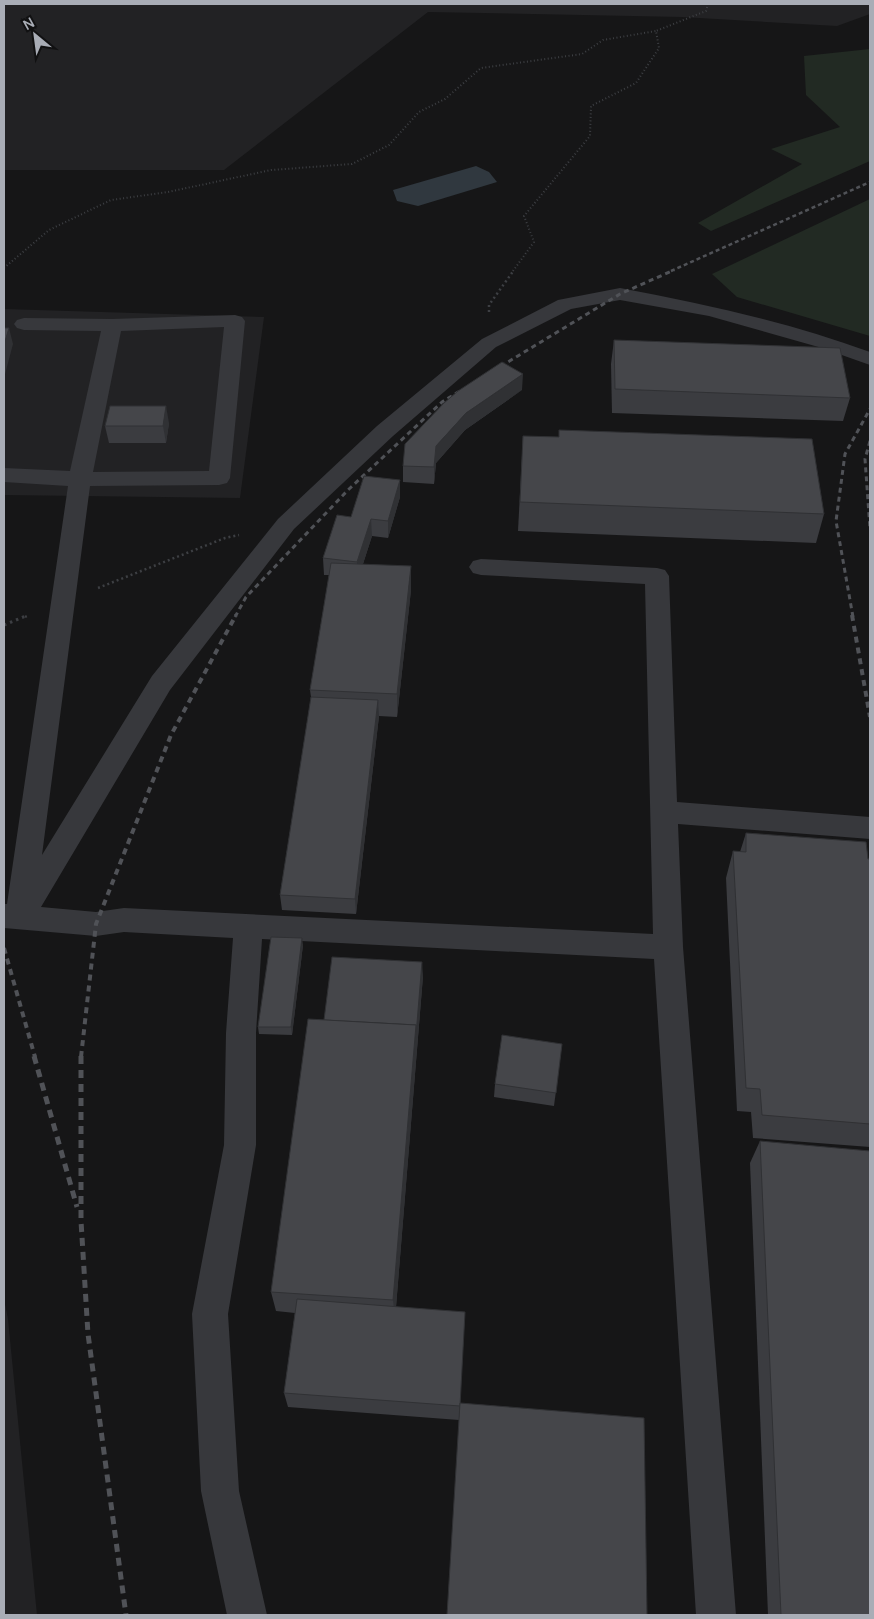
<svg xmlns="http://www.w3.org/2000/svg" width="874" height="1619" font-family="Manrope,sans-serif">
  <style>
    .built { fill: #222224 }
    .green { fill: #222a23 }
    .water { fill: #30383f }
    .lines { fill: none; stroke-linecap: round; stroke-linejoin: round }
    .path-far2 { stroke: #3d3f43; stroke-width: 2; stroke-dasharray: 1 2.5; stroke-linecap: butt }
    .path-far1 { stroke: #3d3f43; stroke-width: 2.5; stroke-dasharray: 2 3; stroke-linecap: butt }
    .path { stroke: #3d3f43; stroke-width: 3; stroke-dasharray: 2.5 4; stroke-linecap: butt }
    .minor { fill: #37383c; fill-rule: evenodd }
    .rail-far3 { stroke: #505257; stroke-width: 2.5; stroke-dasharray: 4 3; stroke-linecap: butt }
    .rail-far2 { stroke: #505257; stroke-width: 3; stroke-dasharray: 5 4; stroke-linecap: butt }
    .rail-far1 { stroke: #505257; stroke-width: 4; stroke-dasharray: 6 5; stroke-linecap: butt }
    .rail { stroke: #505257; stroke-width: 5; stroke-dasharray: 8 6; stroke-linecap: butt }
    .wall { fill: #3b3c40 }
    .shaded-wall { fill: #303134 }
    .building { fill: #45464a; stroke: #303134 }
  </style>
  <rect width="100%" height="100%" fill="#161617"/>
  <g class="built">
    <polygon points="4,4 870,4 870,14 837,26 682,17 428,12 224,170 4,170"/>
    <polygon points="4,309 264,317 240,498 4,495"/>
    <polygon points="4,1299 8,1319 37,1615 4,1615"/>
  </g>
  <g class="green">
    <polygon points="870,49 870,161 711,231 698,223 802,164 771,149 840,127 806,95 804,56"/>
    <polygon points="870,199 870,336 737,297 712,274"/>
  </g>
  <polygon class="water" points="476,166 489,172 497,182 418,206 397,201 393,190"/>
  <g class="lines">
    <g class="path-far2">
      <polyline points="4,268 49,230 111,200 168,192 271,170 352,164 389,145 419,112 445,99 481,68 582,54 603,40 656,31"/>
      <polyline points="513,271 534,242 524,216 590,136 591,106 636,83 659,48 656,31 706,11 708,4"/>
    </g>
    <g class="path-far1">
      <polyline points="489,312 489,305 514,270"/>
      <polyline points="98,588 225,538 239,535"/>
      <polyline points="25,617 29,615"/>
    </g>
    <polyline class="path" points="4,625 28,615"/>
    <path class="minor" d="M620,288C705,304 789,322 870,352V365L822,348L709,316L620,300L571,309L496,347L393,436L294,529L170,690L41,907L96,912L124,908L653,934L645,584L481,575L473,573L469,567L473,561L481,559L657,568L665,570L669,576L677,802L870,817V839L678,824L683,947L736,1615H696L654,959L262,939L256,1033V1145L228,1314L239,1491L267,1615H227L201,1491L192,1314L224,1145L226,1033L233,938L124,932L96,936L4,928V904H7L68,486L4,482V468L70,471L101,331L24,330L17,328L14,324L17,320L24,318L112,319L235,315L242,317L245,321L230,478L227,483L219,485L90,486L42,855L152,676L278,519L377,426L482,339L558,300ZM224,327L209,471L93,472L121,331Z"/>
    <polyline class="rail-far3" points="671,271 870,182"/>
    <g class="rail-far2">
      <polyline points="493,371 620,294 674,270"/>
      <polyline points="870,441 865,459 870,529"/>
      <polyline points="235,617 246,597 348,490 442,402 463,389"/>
      <polyline points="853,617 836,521 845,454 870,409"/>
    </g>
    <g class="rail-far1">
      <polyline points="852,615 870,717"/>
      <polyline points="4,948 35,1057"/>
      <polyline points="81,1057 96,924 171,735 236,615"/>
    </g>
    <g class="rail">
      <polyline points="34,1056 77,1207"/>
      <polyline points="81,1056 81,1221 88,1334 126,1615"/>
    </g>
  </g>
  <g class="wall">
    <polygon points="614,340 850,398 843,421 612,413 611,364"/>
    <polygon points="522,390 465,430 436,463 434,484 403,482 403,466"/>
    <polygon points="169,423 166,443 109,443 105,426"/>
    <polygon points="523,436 824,514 816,543 518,531"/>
    <polygon points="400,480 400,497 388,538 372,536 363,564 411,590 397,717 379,716 356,914 282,910 280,895 311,697 310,690 329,575 324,575 323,558 351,517"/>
    <polygon points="746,833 870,859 870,1147 753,1138 751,1112 737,1111 726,878 733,851 740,852"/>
    <polygon points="303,945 292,1035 259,1034 258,1027"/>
    <polygon points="423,976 396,1307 465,1312 459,1420 288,1407 284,1393 295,1313 276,1311 271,1292 324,1020"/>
    <polygon points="562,1044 554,1106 494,1097 495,1084"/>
    <polygon points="760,1141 870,1615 768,1615 750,1163"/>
  </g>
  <g class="shaded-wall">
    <polygon points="9,328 13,344 4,378 4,345"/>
    <polygon points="523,374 522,390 465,430 436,463 434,484 434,467 436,446 466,413"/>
    <polygon points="166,406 169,423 166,443 163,426"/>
    <polygon points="400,480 400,497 388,538 388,521"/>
    <polygon points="371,519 372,536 358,579 357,562"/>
    <polygon points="411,566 411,590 397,717 397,694"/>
    <polygon points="378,700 379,716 356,914 355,899"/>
    <polygon points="302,938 303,945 292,1035 291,1027"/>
    <polygon points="422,962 423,976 395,1319 393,1300 416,1025"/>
  </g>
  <g class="building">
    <polygon points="4,328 9,328 4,345"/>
    <polygon points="614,340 840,348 850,398 615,389"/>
    <polygon points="502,362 523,374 466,413 436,446 434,467 403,466 405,444 444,403 458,391"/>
    <polygon points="110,406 166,406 163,426 105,426"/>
    <polygon points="559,430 812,439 824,514 520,502 523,436 559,437"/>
    <polygon points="364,476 400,480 388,521 371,519 357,562 323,558 337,515 351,517"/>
    <polygon points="331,563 411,566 397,694 310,690"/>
    <polygon points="311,697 378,700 355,899 280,895"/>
    <polygon points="746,833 866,842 868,859 870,859 870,1124 762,1115 760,1089 746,1088 733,851 746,852"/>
    <polygon points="271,937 302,938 291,1027 258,1027"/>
    <polygon points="332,957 422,962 416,1035 416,1025 324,1020"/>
    <polygon points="308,1019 416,1025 393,1300 271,1292"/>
    <polygon points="502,1035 562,1044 556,1093 495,1084"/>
    <polygon points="760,1141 870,1151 870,1615 781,1615"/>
    <polygon points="297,1299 465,1312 460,1406 284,1393"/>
    <polygon points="460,1403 644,1418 647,1615 447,1615"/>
  </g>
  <rect width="874" height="1619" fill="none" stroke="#a9adb6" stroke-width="10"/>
  <g transform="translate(35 35) rotate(331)" stroke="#111112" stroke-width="4" paint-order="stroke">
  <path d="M0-4L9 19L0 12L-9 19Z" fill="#a9adb6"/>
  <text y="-8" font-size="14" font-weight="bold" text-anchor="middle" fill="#a9adb6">N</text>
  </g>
</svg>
